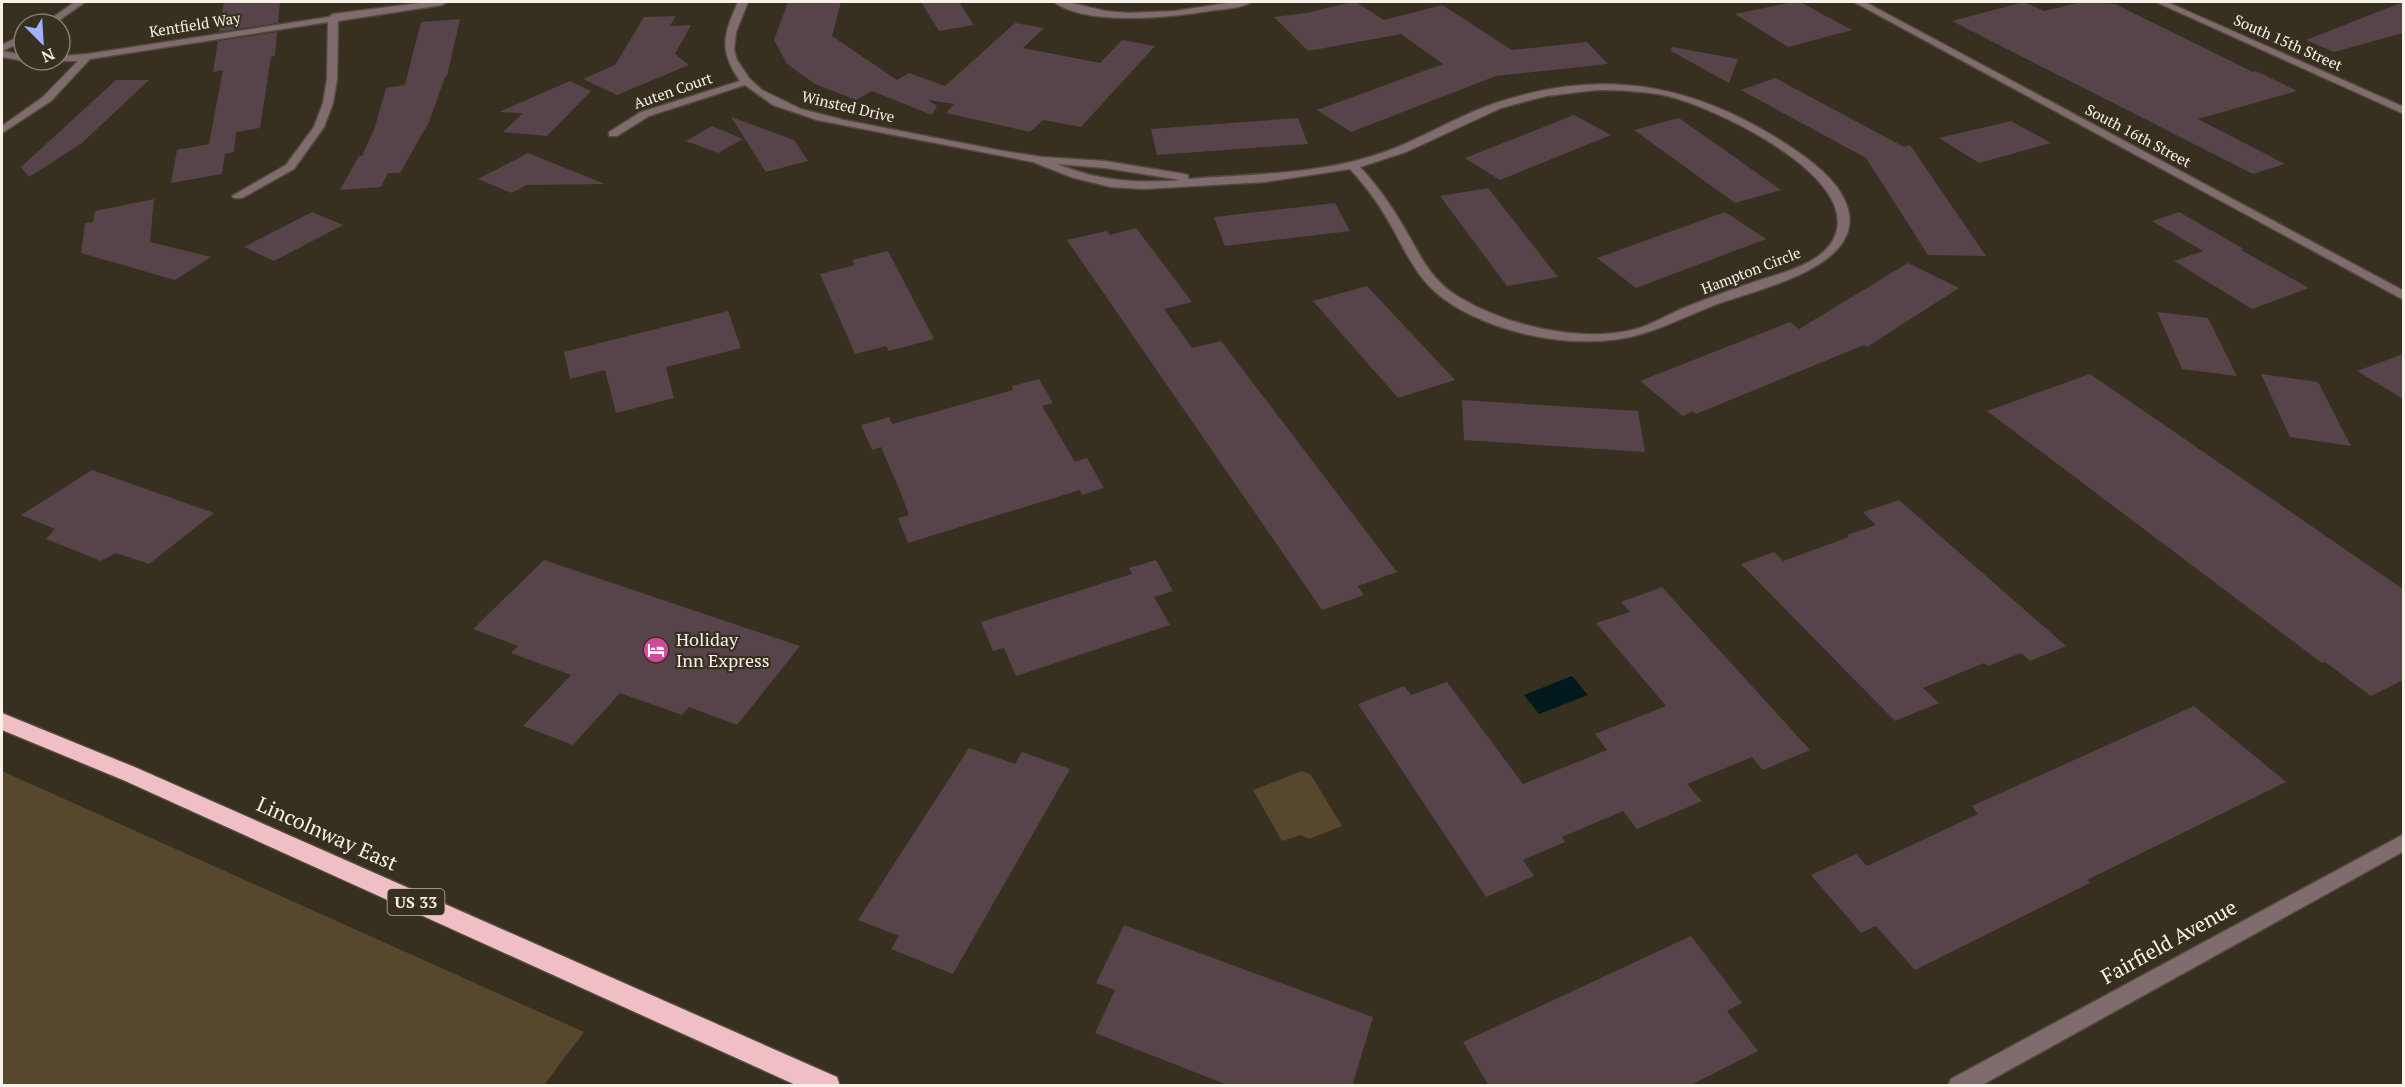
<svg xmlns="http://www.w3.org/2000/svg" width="2405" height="1087" font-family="'PT Serif',serif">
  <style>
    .green { fill: #57482d }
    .water { fill: #00191d }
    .building { fill: #57444a }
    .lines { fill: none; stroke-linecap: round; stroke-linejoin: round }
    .street-casing { stroke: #524a3c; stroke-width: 3 }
    .highway-casing { stroke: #524a3c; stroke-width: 3 }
    .street { fill: #806c6f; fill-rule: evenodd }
    .highway { fill: #f0bec5; fill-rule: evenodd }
    .labels { text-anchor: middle; stroke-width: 4.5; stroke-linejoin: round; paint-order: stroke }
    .far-street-label { font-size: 15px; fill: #f7f1e8; stroke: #372f20 }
    .shield { fill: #372f20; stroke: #bdb7ac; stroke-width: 1.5 }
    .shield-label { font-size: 16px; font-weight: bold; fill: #f7f1e8 }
    .poi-label { font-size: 18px; fill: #f7f1e8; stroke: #372f20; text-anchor: start }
    .near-street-label { font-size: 21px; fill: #f7f1e8; stroke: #372f20 }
  </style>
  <rect width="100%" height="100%" fill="#372f20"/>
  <g class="green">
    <polygon points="2,771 584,1032 544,1085 2,1085"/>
    <polygon points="1302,771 1311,775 1342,826 1309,839 1301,835 1282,841 1253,790"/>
  </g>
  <polygon class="water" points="1572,676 1588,695 1539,714 1524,695"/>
  <g class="building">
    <polygon points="224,2 280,2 278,23 219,32"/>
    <polygon points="788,2 841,2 832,36 897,80 909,73 945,86 1015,23 1044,28 1023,48 1100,63 1122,40 1155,46 1081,127 1043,120 1030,132 946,113 954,104 928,100 937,106 932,115 872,91 856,100 815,84 787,64 774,40"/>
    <polygon points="921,2 959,2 974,25 939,31"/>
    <polygon points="1352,2 1356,2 1384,20 1442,5 1512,50 1587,42 1608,64 1496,76 1351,132 1317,110 1443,64 1401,34 1308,51 1274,17 1306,13"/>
    <polygon points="1794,2 1800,2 1852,30 1788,47 1735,14"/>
    <polygon points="2024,2 2044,11 2082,2 2115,4 2253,72 2256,71 2297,91 2198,119 2285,164 2253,174 1952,21"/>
    <polygon points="2403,2 2403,33 2334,52 2306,40"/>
    <polygon points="676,16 670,26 691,25 675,54 689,65 617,95 583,79 615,65 644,17"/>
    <polygon points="460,19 447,76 445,77 429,122 400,173 388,173 381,187 340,190 359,156 362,156 375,127 386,88 405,85 421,22"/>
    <polygon points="277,32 275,56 271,57 260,128 236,132 234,152 225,154 222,174 171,183 177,150 209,144 223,70 213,72 218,41"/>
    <polygon points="1672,47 1738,59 1729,83 1671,51"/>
    <polygon points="1775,78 1904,147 1910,145 1986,256 1928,255 1866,158 1741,90"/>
    <polygon points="116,80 149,80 82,143 29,177 21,167"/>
    <polygon points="570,81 591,91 547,136 503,132 523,113 499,112"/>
    <polygon points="1574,115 1611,135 1500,180 1465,158"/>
    <polygon points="731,117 794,140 808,161 766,172"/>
    <polygon points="1298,118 1308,144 1157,155 1151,129"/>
    <polygon points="1679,118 1781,190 1735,203 1634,130"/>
    <polygon points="2011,121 2051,143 1979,163 1939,138"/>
    <polygon points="712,126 743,139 718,153 686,141"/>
    <polygon points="528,153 605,184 526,185 512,193 478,179"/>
    <polygon points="1488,188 1558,277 1507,286 1440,196"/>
    <polygon points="154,199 150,242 211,257 175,280 81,253 85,223 93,222 95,211"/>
    <polygon points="1335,203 1350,231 1225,246 1214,217"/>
    <polygon points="312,212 343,225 274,261 244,247"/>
    <polygon points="1725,212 1766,239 1636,288 1597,258"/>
    <polygon points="2179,212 2244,249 2241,250 2309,288 2252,309 2174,261 2203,251 2152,221"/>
    <polygon points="1136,228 1192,302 1164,309 1192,348 1221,341 1397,572 1358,586 1364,595 1322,610 1067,240 1107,231 1110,235"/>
    <polygon points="888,251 934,339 889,351 886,346 855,354 820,274 855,265 852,260"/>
    <polygon points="1908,263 1959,288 1867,347 1864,345 1696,414 1693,411 1683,416 1640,381 1790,322 1799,329"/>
    <polygon points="1367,286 1455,380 1398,398 1313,301"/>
    <polygon points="728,311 741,348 666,367 674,398 616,413 605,370 570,379 564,352"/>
    <polygon points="2157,312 2208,318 2237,376 2182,369"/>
    <polygon points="2403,354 2403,399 2357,371"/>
    <polygon points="2090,374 2403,589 2403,680 2371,696 2325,662 2322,663 1987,411"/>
    <polygon points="2261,374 2318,382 2351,446 2290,437"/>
    <polygon points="1039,379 1053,403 1042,406 1075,462 1087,458 1104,488 1082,495 1080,490 908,543 898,518 909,515 900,491 881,447 872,450 861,425 889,417 892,424 1013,390 1012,386"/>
    <polygon points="1462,400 1638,411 1645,452 1464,440"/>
    <polygon points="92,470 214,513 149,564 116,553 101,561 46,539 55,529 21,515"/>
    <polygon points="1899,500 2066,646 2030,661 2021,653 1988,666 1984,663 1923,688 1939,703 1895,721 1741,564 1774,552 1783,561 1849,537 1847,535 1876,525 1863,512"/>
    <polygon points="544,560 800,646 737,725 689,707 682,715 620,693 573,745 523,726 571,675 511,653 518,646 473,629"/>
    <polygon points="1156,560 1173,591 1154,597 1170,625 1016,676 1004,648 993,651 981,622 1132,574 1129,568"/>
    <polygon points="1662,587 1810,750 1763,770 1752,757 1687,784 1702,801 1637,829 1623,811 1562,837 1565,842 1523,860 1534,876 1486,897 1358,704 1404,686 1411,695 1447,682 1523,784 1607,750 1595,734 1666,706 1596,623 1630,612 1621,602"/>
    <polygon points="2194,706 2286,782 2087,880 2090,883 1915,970 1876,926 1861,933 1811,875 1856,854 1867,866 1978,814 1972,806"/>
    <polygon points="969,748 1015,764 1022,752 1070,769 953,974 891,949 899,936 858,920"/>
    <polygon points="1124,925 1373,1017 1352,1086 1230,1086 1095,1033 1115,990 1096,983"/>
    <polygon points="1691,936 1742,1003 1727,1011 1758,1051 1689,1086 1489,1086 1463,1042"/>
  </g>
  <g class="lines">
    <g class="street-casing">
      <g id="street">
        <polygon points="75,2 85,2 54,24 43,24"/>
        <polygon points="428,2 447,2 442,5 338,21 337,79 333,103 324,127 294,169 242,198 234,198 232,196 286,165 314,127 323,103 327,79 328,22 90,59 51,101 2,133 2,126 43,97 78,61 57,61 60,60 60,56 87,54 329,17 333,14"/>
        <path d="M738,2H748L736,32L734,50L737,60L749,78L762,90L801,109L844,120L1003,151L1042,157L1105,161L1184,174L1188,175V179C1249,174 1309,175 1369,157C1412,145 1450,119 1493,104C1609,64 1706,86 1805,157C1824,171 1845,190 1849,214C1857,268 1759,289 1720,303C1684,316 1651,336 1612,340C1557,346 1489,331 1444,299C1418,280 1408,256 1393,229C1381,207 1367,187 1350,169L1265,182L1143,189L1111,187L1074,178L1033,162L817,120L773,105L745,85L649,116L617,136H609V132L641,112L740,81C718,50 724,34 738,2ZM1596,90C1620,90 1644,91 1668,96C1713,107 1860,175 1835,236C1823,265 1780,273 1754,282C1731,290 1708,298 1686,307C1669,314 1653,324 1636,329C1581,344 1504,325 1457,296C1430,279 1420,255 1405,229C1392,207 1377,185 1360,167L1406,152L1501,108L1546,96ZM1057,164L1105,168L1181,180C1136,184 1099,181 1057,164Z"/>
        <path d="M1054,2H1067L1105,11L1128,13L1175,11L1234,2H1251C1242,8 1226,9 1215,10C1175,17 1088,27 1054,2Z"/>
        <polygon points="1854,2 1865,2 2404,291 2404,300"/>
        <polygon points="2156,2 2167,2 2404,107 2404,114"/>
        <polygon points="24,34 24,41 2,51 2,45"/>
        <polygon points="2,51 24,55 24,60 27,60 24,61 2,57"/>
        <polygon points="2404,834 2404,851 1980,1086 1948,1086 1951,1079"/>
      </g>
    </g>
    <g class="highway-casing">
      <polygon id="highway" points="2,713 137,768 837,1077 840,1086 798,1086 123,780 2,730"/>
    </g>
    <use href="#street" class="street"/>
    <use href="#highway" class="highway"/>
  </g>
  <defs>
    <g id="hotel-disc" transform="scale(1.35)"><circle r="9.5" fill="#d1479c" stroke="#372f20"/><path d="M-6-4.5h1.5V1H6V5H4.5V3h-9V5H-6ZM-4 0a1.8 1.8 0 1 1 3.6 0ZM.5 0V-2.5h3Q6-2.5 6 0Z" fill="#fff"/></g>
  </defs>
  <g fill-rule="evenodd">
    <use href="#hotel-disc" x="656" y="650"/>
  </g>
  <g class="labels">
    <g class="far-street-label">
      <text transform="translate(195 25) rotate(-9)" y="5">Kentfield Way</text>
      <text transform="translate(2288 43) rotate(24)" y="5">South 15th Street</text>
      <text transform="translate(673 91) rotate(-19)" y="5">Auten Court</text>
      <text transform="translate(848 107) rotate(13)" y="5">Winsted Drive</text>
      <text transform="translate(2138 136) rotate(28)" y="5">South 16th Street</text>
      <text transform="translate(1751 271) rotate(-21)" y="5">Hampton Circle</text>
    </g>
    <rect class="shield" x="387.5" y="889" width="57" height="26" rx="4.5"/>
    <g class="shield-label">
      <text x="416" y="908">US 33</text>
    </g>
    <g class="poi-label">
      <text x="676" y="646">Holiday<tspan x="676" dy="21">Inn Express</tspan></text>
    </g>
    <g class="near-street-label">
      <text transform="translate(327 834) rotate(24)" y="7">Lincolnway East</text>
      <text transform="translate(2169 942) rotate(-29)" y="7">Fairfield Avenue</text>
    </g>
  </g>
  <rect width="2405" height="1087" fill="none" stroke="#f7f1e8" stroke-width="6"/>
  <g transform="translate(42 42) rotate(156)"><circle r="28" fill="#372f20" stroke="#847d70" stroke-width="1.5"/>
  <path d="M0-4.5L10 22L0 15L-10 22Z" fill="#9fb3fd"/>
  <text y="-9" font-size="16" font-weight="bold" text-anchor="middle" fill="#f7f1e8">N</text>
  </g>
</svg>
